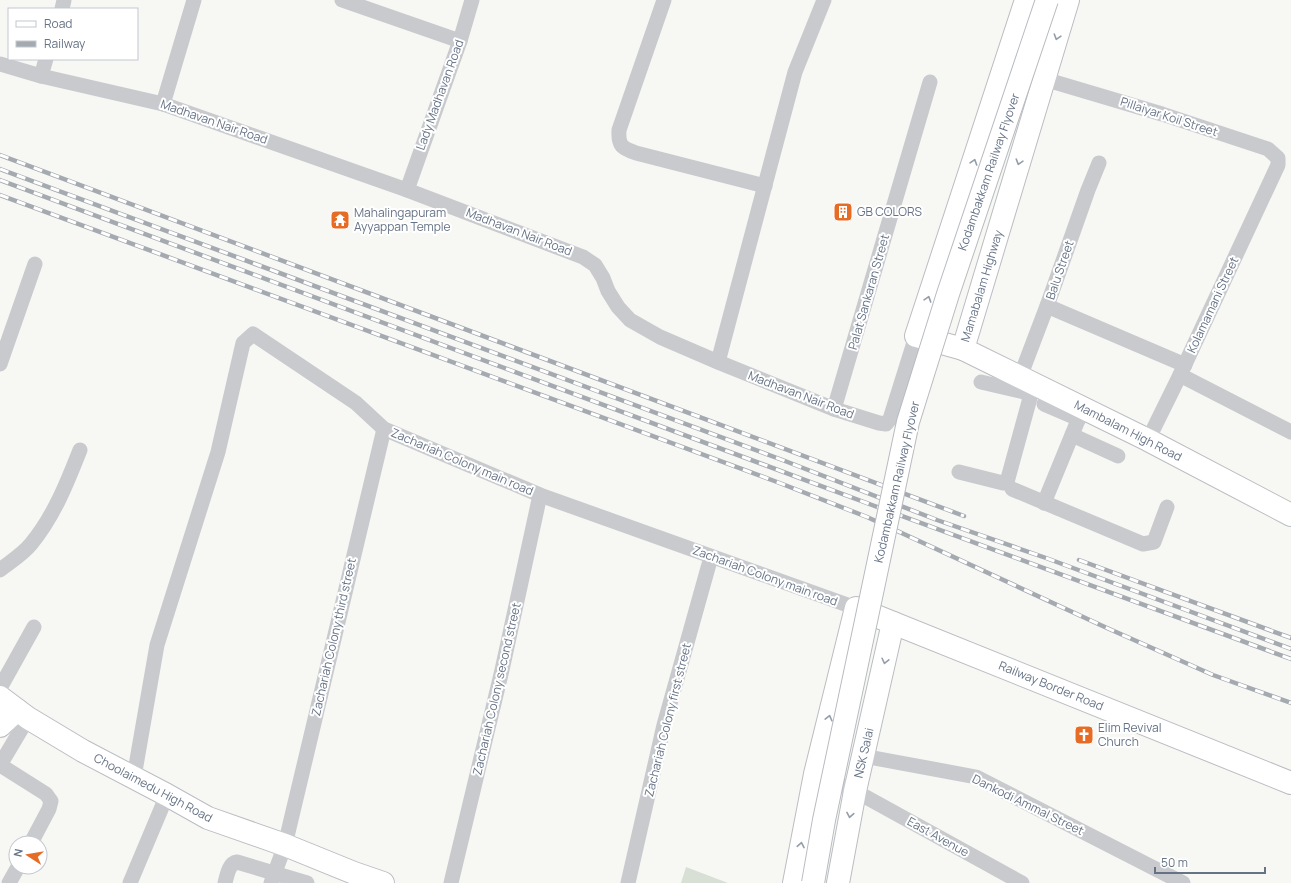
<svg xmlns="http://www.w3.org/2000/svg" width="1291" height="883" font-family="Manrope,sans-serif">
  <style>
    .green { fill: #d8dfd5 }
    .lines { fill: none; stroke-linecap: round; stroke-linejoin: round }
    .secondary-casing { stroke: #babdc2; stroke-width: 24 }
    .street { stroke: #c8cace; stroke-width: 15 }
    .secondary { stroke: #fff; stroke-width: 22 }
    .rail-casing { stroke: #a5aab1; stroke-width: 4.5 }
    .rail { stroke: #fff; stroke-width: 3; stroke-dasharray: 9; stroke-linecap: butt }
    .primary-bridge-casing { stroke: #b8bbc0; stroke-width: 24; stroke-linecap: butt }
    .primary-bridge { stroke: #fff; stroke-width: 22 }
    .oneway { stroke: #949daa }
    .labels { text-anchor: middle; stroke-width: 4; stroke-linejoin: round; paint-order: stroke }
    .street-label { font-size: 12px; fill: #667386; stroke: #fff }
    .poi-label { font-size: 12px; fill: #667386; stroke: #fff; text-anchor: start }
  </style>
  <rect width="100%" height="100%" fill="#f7f8f4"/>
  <polygon class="green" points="686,867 728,883 681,883"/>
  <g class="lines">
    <g class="secondary-casing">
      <g id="secondary">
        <polyline points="1026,0 916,336 963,349 1148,440 1291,515"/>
        <polyline points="963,349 1068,0"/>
        <polyline points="0,697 28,718 83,751 167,795 208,818 285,845 354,873 383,883"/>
        <polyline points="0,726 17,710"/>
        <polyline points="794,883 815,774 856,608 1291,783"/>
        <polyline points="838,883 855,791 893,623"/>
      </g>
    </g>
    <g class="street">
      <polyline points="342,0 460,41"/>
      <path d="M664,0L619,130C618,146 622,148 636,153L765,186"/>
      <polyline points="62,9 64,0"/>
      <polyline points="0,64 41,76 163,104 407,190 583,257 595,265 603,278 608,291 618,307 630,320 660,337 718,362 834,409 879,423 886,424 890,419 916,336"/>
      <polyline points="41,76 46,59"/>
      <polyline points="1044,79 1162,114 1268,149 1278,158 1278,165 1180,375 1148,440"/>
      <polyline points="163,104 194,0"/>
      <polyline points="407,190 460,41 472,0"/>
      <polyline points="1047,306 1185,365"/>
      <polyline points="718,362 795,72 824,0"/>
      <polyline points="0,364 35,264"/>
      <polyline points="1180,375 1291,432"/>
      <polyline points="1020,377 1047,306 1088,190 1099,163"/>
      <polyline points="1044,404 1079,419"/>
      <polyline points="834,409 930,82"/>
      <polyline points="1072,435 1118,456"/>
      <polyline points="959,472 1003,483 1007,482 1030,398 1029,395 1024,392 981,382"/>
      <polyline points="1012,489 1143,544 1154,542 1167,507"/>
      <polyline points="1044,503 1083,408"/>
      <path d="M0,570C10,562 23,554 31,544C54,516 67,483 80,450"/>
      <polyline points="0,688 34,627"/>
      <polyline points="863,756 976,777 1183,883"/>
      <polyline points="0,765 46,794 51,801 49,809 31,843"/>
      <polyline points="0,765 28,718"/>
      <polyline points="134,777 157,645 218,452 243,343 253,334 356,403 384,429 540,495 856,608"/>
      <polyline points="825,778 855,791 1022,883"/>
      <polyline points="9,883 18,867"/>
      <polyline points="130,883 167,795"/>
      <path d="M225,883C227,875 229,863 237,862L307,883"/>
      <polyline points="271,883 285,845 384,429"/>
      <polyline points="451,883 502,670 540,495"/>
      <polyline points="628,883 664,725 711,557"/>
    </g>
    <use href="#secondary" class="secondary"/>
    <g class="rail-casing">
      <g id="rail">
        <polyline points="0,155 964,516"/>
        <polyline points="0,169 785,461 937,520 1046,558 1291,649"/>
        <polyline points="0,180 872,505 1291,659"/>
        <polyline points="0,195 777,482 867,517 1107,628 1213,675 1291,703"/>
        <polyline points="1079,560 1291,638"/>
      </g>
    </g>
    <use href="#rail" class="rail"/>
    <g class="primary-bridge-casing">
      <polyline id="primary-bridge" points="813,883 824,820 908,422 948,294 1047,0"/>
    </g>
    <use href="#primary-bridge" class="primary-bridge"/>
  </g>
  <defs><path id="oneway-chevron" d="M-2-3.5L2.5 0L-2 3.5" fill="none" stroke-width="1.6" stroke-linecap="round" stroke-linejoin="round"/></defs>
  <g class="oneway">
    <use href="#oneway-chevron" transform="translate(1057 37) rotate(107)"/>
    <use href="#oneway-chevron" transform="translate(974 162) rotate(-72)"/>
    <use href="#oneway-chevron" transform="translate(1019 162) rotate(107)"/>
    <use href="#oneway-chevron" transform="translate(928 299) rotate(-72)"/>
    <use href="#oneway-chevron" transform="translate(885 661) rotate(103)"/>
    <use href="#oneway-chevron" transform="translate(829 718) rotate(-76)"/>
    <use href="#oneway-chevron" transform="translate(850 815) rotate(100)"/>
    <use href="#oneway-chevron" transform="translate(801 845) rotate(-79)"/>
  </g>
  <defs>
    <g id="building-square" transform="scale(1)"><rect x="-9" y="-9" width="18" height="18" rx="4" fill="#e66c26" stroke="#fff"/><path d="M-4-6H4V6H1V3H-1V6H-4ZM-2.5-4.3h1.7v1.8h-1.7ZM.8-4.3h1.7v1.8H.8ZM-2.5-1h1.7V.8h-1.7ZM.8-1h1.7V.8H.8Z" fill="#fff"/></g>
    <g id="temple-square" transform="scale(1)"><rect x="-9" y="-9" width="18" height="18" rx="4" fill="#e66c26" stroke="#fff"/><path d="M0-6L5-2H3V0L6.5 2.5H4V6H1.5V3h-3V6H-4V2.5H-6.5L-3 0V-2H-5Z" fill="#fff"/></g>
    <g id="church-square" transform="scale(1)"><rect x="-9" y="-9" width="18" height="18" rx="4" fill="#e66c26" stroke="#fff"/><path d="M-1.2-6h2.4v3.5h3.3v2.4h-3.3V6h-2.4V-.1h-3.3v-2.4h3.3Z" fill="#fff"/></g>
  </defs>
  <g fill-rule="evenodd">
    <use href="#building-square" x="843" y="212"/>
    <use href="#temple-square" x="340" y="220"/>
    <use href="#church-square" x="1084" y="735"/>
  </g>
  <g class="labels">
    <g class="street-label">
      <text transform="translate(440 95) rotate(-70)" y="4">Lady Madhavan Road</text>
      <text transform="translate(1169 117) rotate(18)" y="4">Pillaiyar Koil Street</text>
      <text transform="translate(214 122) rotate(19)" y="4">Madhavan Nair Road</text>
      <text transform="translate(989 172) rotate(-71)" y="4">Kodambakkam Railway Flyover</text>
      <text transform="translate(519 232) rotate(21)" y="4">Madhavan Nair Road</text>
      <text transform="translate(1060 270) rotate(-71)" y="4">Balu Street</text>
      <text transform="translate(982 286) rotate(-73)" y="4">Mamabalam Highway</text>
      <text transform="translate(869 292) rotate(-74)" y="4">Palat Sankaran Street</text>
      <text transform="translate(1213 305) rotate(-65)" y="4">Kolamamani Street</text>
      <text transform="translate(801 395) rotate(21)" y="4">Madhavan Nair Road</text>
      <text transform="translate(1128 431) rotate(27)" y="4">Mambalam High Road</text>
      <text transform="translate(462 462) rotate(23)" y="4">Zachariah Colony main road</text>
      <text transform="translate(897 482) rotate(-77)" y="4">Kodambakkam Railway Flyover</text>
      <text transform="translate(765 576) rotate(20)" y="4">Zachariah Colony main road</text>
      <text transform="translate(334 637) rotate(-77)" y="4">Zachariah Colony third street</text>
      <text transform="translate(1051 686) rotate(22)" y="4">Railway Border Road</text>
      <text transform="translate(497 689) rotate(-77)" y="4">Zachariah Colony second street</text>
      <text transform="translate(668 720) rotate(-76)" y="4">Zachariah Colony first street</text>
      <text transform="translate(864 753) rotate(-77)" y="4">NSK Salai</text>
      <text transform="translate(153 788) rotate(28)" y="4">Choolaimedu High Road</text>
      <text transform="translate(1028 805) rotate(26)" y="4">Dankodi Ammal Street</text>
      <text transform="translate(938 837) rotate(29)" y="4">East Avenue</text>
    </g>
    <g class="poi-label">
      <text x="857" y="216">GB COLORS</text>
      <text x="354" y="217">Mahalingapuram<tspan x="354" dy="14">Ayyappan Temple</tspan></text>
      <text x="1098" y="732">Elim Revival<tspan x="1098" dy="14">Church</tspan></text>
    </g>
  </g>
  <rect x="8" y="8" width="130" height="52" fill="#ffffff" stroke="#c2c7cf"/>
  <rect x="16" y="21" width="20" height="6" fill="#ffffff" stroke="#c2c7cf"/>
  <text x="44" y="28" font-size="12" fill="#667386">Road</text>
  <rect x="16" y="41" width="20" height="6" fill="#a5aab1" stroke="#c2c7cf"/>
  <text x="44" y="48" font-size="12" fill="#667386">Railway</text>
  <g transform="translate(28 855) rotate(282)"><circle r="19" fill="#ffffff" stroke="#c2c7cf"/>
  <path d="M0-3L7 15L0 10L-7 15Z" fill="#e66c26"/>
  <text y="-6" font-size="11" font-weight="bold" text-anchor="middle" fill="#667386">N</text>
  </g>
  <path d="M1155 867v6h110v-6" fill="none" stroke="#667386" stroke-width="2"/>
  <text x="1161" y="867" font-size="12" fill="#667386" stroke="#ffffff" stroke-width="3" paint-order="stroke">50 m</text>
</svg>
